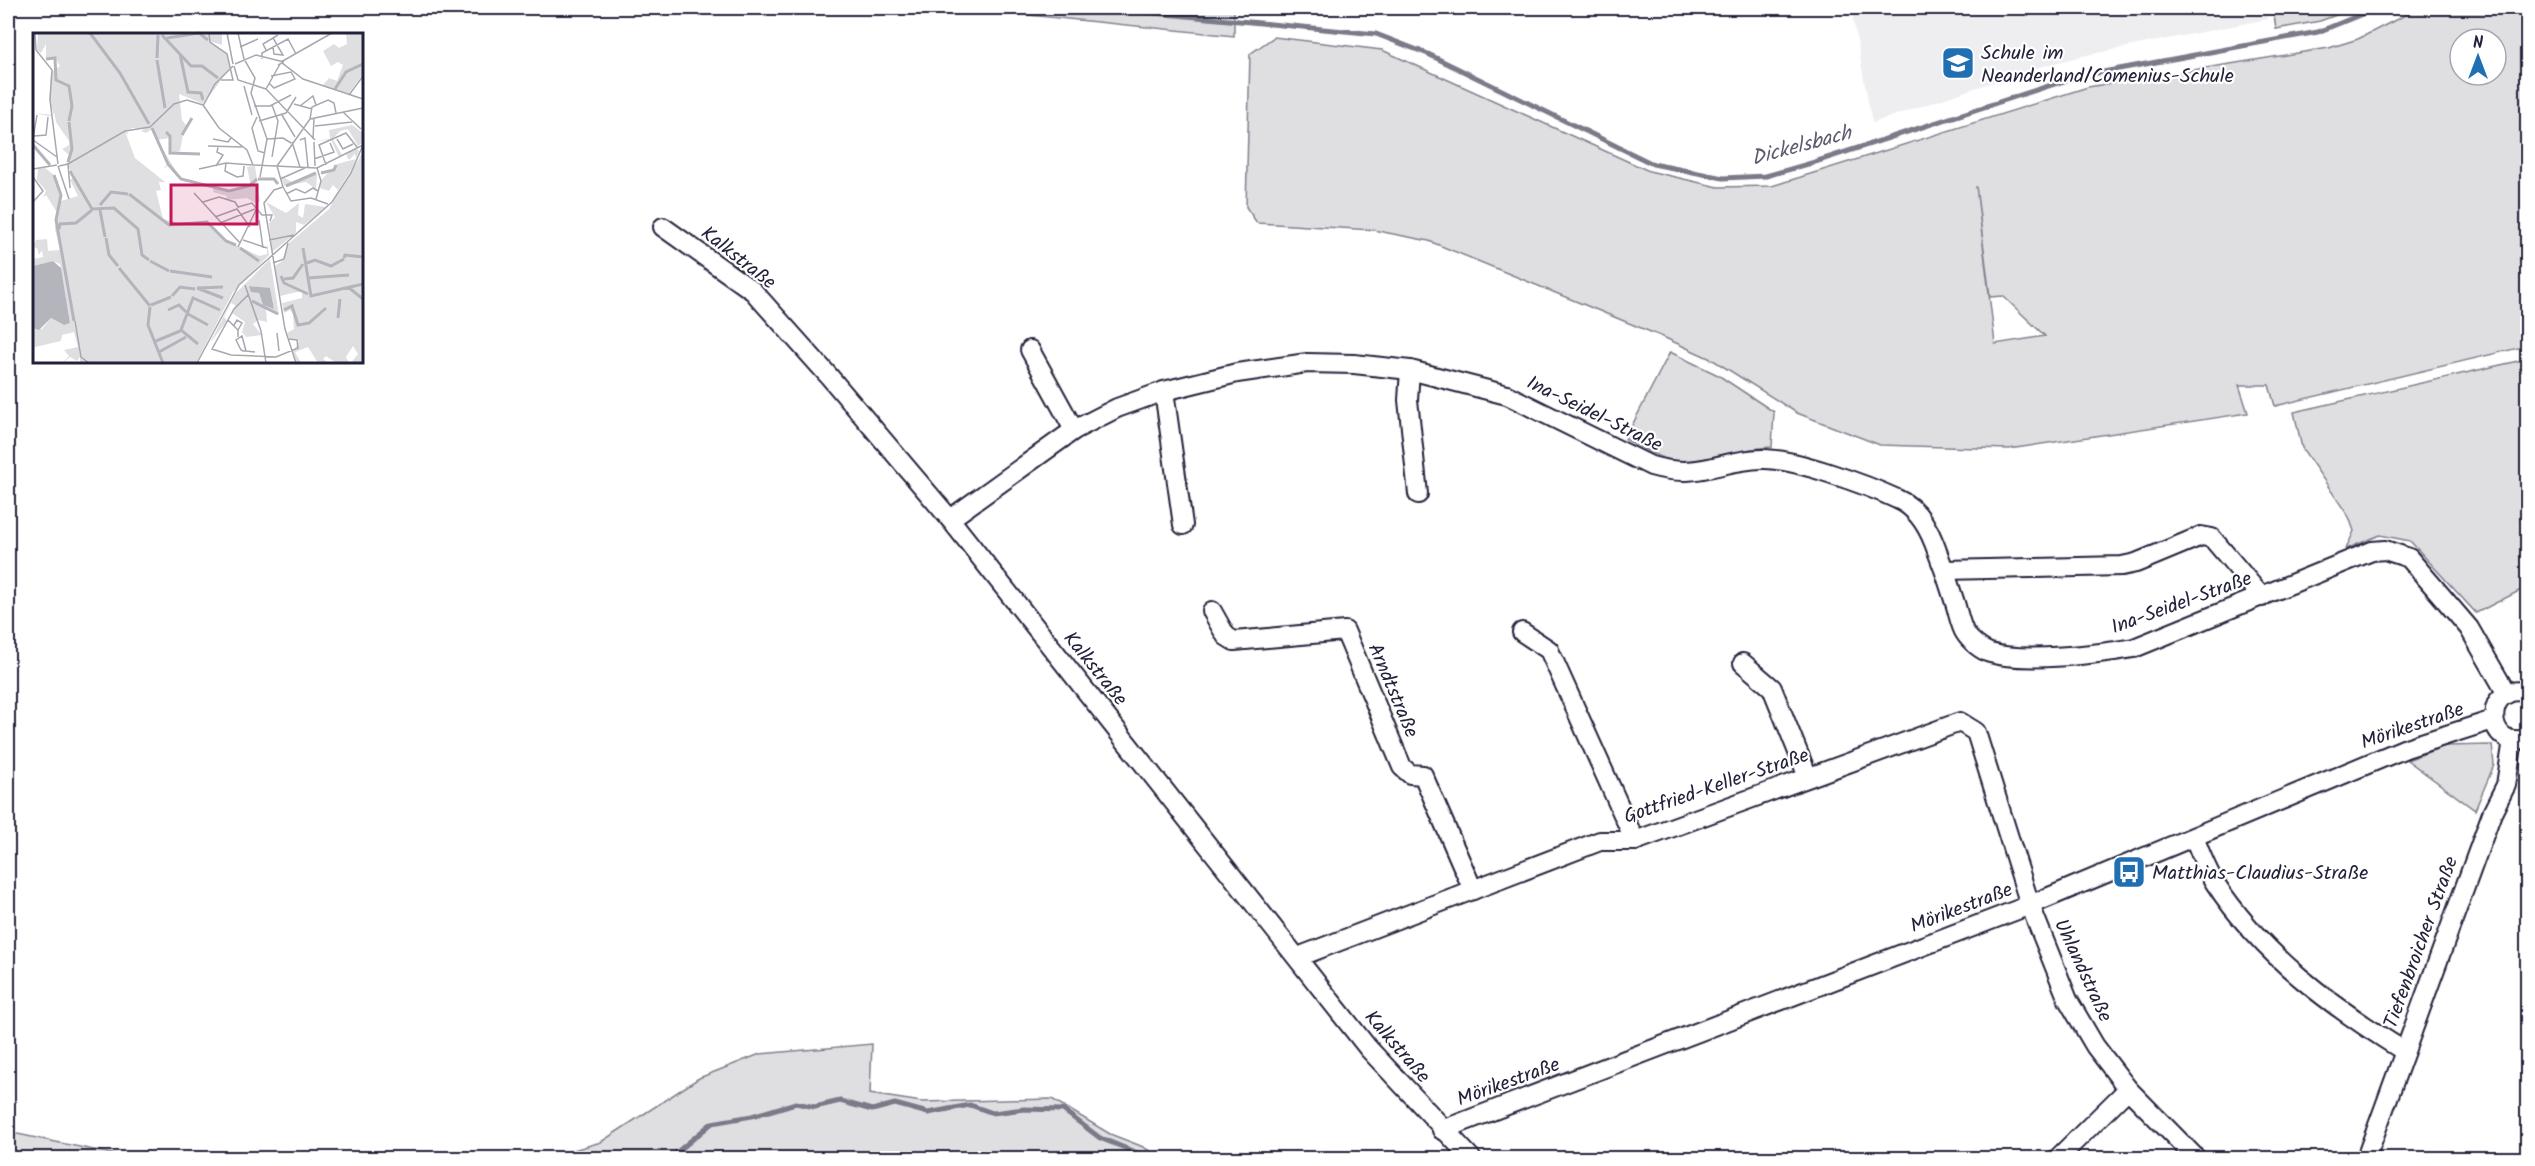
<svg xmlns="http://www.w3.org/2000/svg" width="2535" height="1166" font-family="Kalam,sans-serif">
  <style>
    .built { fill: #eeeef1 }
    .green { fill: #dfdfe2; stroke: #80808e; stroke-width: 1.5; fill-rule: evenodd }
    .lines { fill: none; stroke-linecap: round; stroke-linejoin: round }
    .stream { stroke: #7a7a88; stroke-width: 5 }
    .street-casing { stroke: #22223b; stroke-width: 22 }
    .street { stroke: #fff; stroke-width: 18 }
    .labels { text-anchor: middle; stroke-width: 4.5; stroke-linejoin: round; paint-order: stroke }
    .poi-label { font-size: 20px; fill: #22223b; stroke: #fff; text-anchor: start }
    .street-label { font-size: 20px; fill: #22223b; stroke: #fff }
    .water-label { font-size: 21px; font-style: italic; fill: #5c5c6f; stroke: #fff }
    .inset-river { fill: none; stroke: #b4b4bc; stroke-width: 3 }
    .inset-road { fill: none; stroke: #a7a7b1; stroke-width: 1.5 }
    .view { fill: #c2185b; fill-opacity: 0.15; stroke: #c2185b; stroke-width: 3 }
    .inset-edge { fill: none; stroke: #22223b; stroke-width: 3 }
  </style>
  <rect width="100%" height="100%" fill="#fff"/>
  <filter id="ink" filterUnits="userSpaceOnUse"><feTurbulence type="fractalNoise" baseFrequency=".0167" numOctaves="2"/><feDisplacementMap in="SourceGraphic" scale="12" xChannelSelector="R" yChannelSelector="G"/><feConvolveMatrix kernelMatrix="1 2 1 2 8 2 1 2 1" color-interpolation-filters="sRGB"/></filter>
  <g filter="url(#ink)">
    <polygon class="built" points="1851,8 2265,8 2267,19 2082,56 2028,70 1872,123"/>
    <g class="green">
      <polygon points="960,8 1234,10 1234,36"/>
      <polygon points="2273,8 2355,8 2320,21 2276,29"/>
      <path d="M2419,8H2527V346L2275,406L2269,385H2239L2248,413L2009,449L1880,445L1797,413L1713,360L1663,337L1429,241L1373,230L1257,223L1246,207L1250,54L1274,37L1382,50L1649,171L1718,187L1772,186L2088,87L2329,48L2358,39ZM2460,39H2496V75H2460ZM1976,186L1990,297L2003,296L2045,336L1995,344Z"/>
      <path d="M1670,352L1718,375L1774,412L1772,447C1739,447 1695,468 1664,458C1651,454 1637,445 1625,439Z"/>
      <polygon points="2527,359 2528,514 2520,517 2527,539 2527,587 2476,613 2410,541 2380,535 2346,549 2354,531 2349,517 2302,448 2294,412"/>
      <polygon points="2492,745 2494,765 2475,810 2407,760 2445,746"/>
      <polygon points="872,1044 870,1094 922,1102 1052,1099 1110,1134 1141,1146 1163,1158 546,1158 601,1142 699,1078 760,1054"/>
      <polygon points="8,1132 132,1158 8,1158"/>
    </g>
    <g class="lines">
      <g class="stream">
        <polyline points="1101,8 1376,34 1428,54 1653,164 1723,178 1766,176 1815,162 2076,77 2318,32 2377,8"/>
        <polyline points="670,1158 712,1123 752,1116 796,1103 815,1107 840,1101 872,1110 895,1104 928,1113 970,1105 993,1113 1024,1109 1063,1110 1100,1138 1150,1158"/>
      </g>
      <g class="street-casing">
        <g id="street">
          <polyline points="663,227 753,291 828,375 950,519 1368,1048 1471,1158"/>
          <polyline points="1030,350 1074,430"/>
          <polyline points="1410,370 1408,400 1418,494"/>
          <polyline points="1164,391 1183,525"/>
          <path d="M950,519L1074,430L1117,408L1164,391L1237,373L1307,363L1354,364L1410,370L1507,395L1651,466C1700,480 1718,460 1762,459C1793,458 1867,485 1897,499C1916,507 1927,525 1934,543C1942,563 1949,583 1955,603C1958,612 1960,625 1965,633C1970,641 1981,650 1990,653C2023,663 2099,654 2134,648L2372,551L2385,550L2409,558L2469,628L2507,694"/>
          <polyline points="1945,570 2122,566 2136,563 2201,536 2212,538 2262,597"/>
          <polyline points="1212,611 1226,636 1234,641 1345,631 1402,767 1410,774 1423,775 1473,890"/>
          <polyline points="1522,632 1549,650 1635,841"/>
          <polyline points="1743,663 1772,688 1808,777"/>
          <path d="M2528,693C2482,679 2484,754 2528,738"/>
          <path d="M2194,837C2200,852 2206,869 2215,883C2263,956 2331,1006 2404,1051"/>
          <polyline points="1298,957 1600,841 1635,841 1960,722 1976,732 2030,905 2068,1000 2095,1046 2128,1089 2196,1158"/>
          <polyline points="1442,1130 2030,905 2406,748 2493,720"/>
          <polyline points="2058,1158 2128,1089"/>
          <polyline points="2366,1158 2492,813 2506,785 2513,740"/>
        </g>
      </g>
      <use href="#street" class="street"/>
    </g>
  </g>
  <defs>
    <g id="school-square" transform="scale(1.725)"><rect x="-9" y="-9" width="18" height="18" rx="4" fill="#1f6fb2" stroke="#fff"/><path d="M0-5L7-2L0 1L-7-2ZM-4 1L0 2.5L4 1V4Q0 6-4 4Z" fill="#fff"/></g>
    <g id="bus-square" transform="scale(1.725)"><rect x="-9" y="-9" width="18" height="18" rx="4" fill="#1f6fb2" stroke="#fff"/><path d="M-5-6H5V4H4V6H2V4H-2V6H-4V4H-5ZM-3.5-4V0h7V-4ZM-3.5 1.2v1.5H-2V1.2ZM2 1.2v1.5H3.5V1.2Z" fill="#fff"/></g>
  </defs>
  <g fill-rule="evenodd">
    <use href="#school-square" x="1958" y="63"/>
    <use href="#bus-square" x="2129" y="872"/>
  </g>
  <g class="labels">
    <g class="poi-label">
      <text x="1981" y="59">Schule im<tspan x="1981" dy="23">Neanderland/Comenius-Schule</tspan></text>
      <text x="2152" y="879">Matthias-Claudius-Straße</text>
    </g>
    <g class="street-label">
      <text transform="translate(739 257) rotate(38)" y="7">Kalkstraße</text>
      <text transform="translate(1595 413) rotate(26)" y="7">Ina-Seidel-Straße</text>
      <text transform="translate(2181 602) rotate(-20)" y="7">Ina-Seidel-Straße</text>
      <text transform="translate(1096 668) rotate(51)" y="7">Kalkstraße</text>
      <text transform="translate(1394 690) rotate(67)" y="7">Arndtstraße</text>
      <text transform="translate(2412 725) rotate(-19)" y="7">Mörikestraße</text>
      <text transform="translate(1716 785) rotate(-19)" y="7">Gottfried-Keller-Straße</text>
      <text transform="translate(1961 907) rotate(-21)" y="7">Mörikestraße</text>
      <text transform="translate(2420 942) rotate(-70)" y="7">Tiefenbroicher Straße</text>
      <text transform="translate(2084 970) rotate(65)" y="7">Uhlandstraße</text>
      <text transform="translate(1398 1046) rotate(49)" y="7">Kalkstraße</text>
      <text transform="translate(1508 1081) rotate(-20)" y="7">Mörikestraße</text>
    </g>
    <g class="water-label">
      <text transform="translate(1801 145) rotate(-15)" y="7">Dickelsbach</text>
    </g>
  </g>
  <g transform="translate(33 33)">
    <rect width="330" height="330" fill="#fff"/>
    <path d="M5,0H189V12L176,8L193,19L197,35L175,65H169L175,66L171,71L146,61L149,87L153,92L159,86L151,97L147,118L136,120L137,105L124,107L148,146L180,153L150,148L144,144L135,133L130,136L135,131L119,96L113,100L108,98L111,96L100,95L91,98L96,99L93,101L102,125L132,149H126L128,157L123,158L130,186L149,191L174,189L193,207L226,223L234,221V210L236,222L200,259L163,330H47V324L44,328L37,324L29,330L36,323L31,317L45,314L41,299L29,302L28,308L2,314L0,320V295L9,296L18,285L31,292L37,290L27,231L20,228L0,233V226L10,224L9,217L6,222L4,215L0,214L3,207L14,206L15,218L27,217L22,196L25,176L23,178L13,162L10,165L13,158L4,147L5,135H12L21,142L28,168L45,163L37,147L42,143L33,131L36,122L29,116L36,112V108L23,89L21,79V82L16,83L0,80L21,82L16,67L18,39L27,33L22,25L13,26V11L8,20L4,17ZM313,0H330V41L315,61L290,52L296,45L304,48L310,32L305,29L298,33L290,18L301,11L306,15L314,11ZM319,92L330,100V109L325,113L315,96L307,98L300,106L309,122L306,124L298,107L282,108L297,106L296,97ZM328,113L319,136L298,168L305,157L300,152L296,158L287,155L288,147L304,131L323,126L322,121L316,127L313,122L323,115L326,118ZM330,119V330H318L325,321L320,313L313,324L316,330H303L293,323L290,326L296,330H285L275,314L262,319L268,330H264L260,319L266,308L256,305L254,300L261,296L260,281L257,277L251,280L249,270L269,265V258L247,263L242,233L249,228L255,211L296,176ZM222,133L227,168L224,171L214,165L193,167L194,163L180,159L181,153L196,158L218,153L214,134ZM284,141L283,156L273,149L251,153L248,143L259,149ZM233,169L253,180L266,170L265,182L270,185L272,171L293,174L271,192L263,189V200L239,219L236,190L242,184ZM237,226L246,282L233,276L234,289L225,287L220,291L229,302L213,304L209,299L212,289L199,280L203,273L198,270L191,284L194,288L177,310L202,261ZM217,253L237,256L241,276L230,272L226,260L218,259Z" fill="#dfdfe2" fill-rule="evenodd"/>
    <path d="M20,228L28,235L37,290L31,292L18,285L6,297L0,295V233ZM216,253L237,255L241,276L230,272L226,260L218,259Z" fill="#b4b4bc"/>
    <path class="inset-river" d="M57,0L87,40L116,91M129,2L158,33H169L185,45M134,5L166,0L175,7M147,21L155,59L168,60L170,67M124,25L125,2M13,26L22,25L23,47L36,53L39,73L36,88M124,27L132,75M302,56L313,39L330,31M119,95L135,131L148,146L196,158L216,153L224,146M133,99L137,103V120L167,121M149,102L159,85M0,112L17,132M35,129L39,116L36,89M37,138L59,176L81,175L105,196L109,222L116,227M288,140L301,137L303,132M21,142L28,162L23,187L41,288M225,146H241L245,151M253,153L283,140M96,161L136,192L174,189L193,208L203,212M67,172L78,159L95,161M67,177L72,204M26,196L27,191L43,190L59,177M73,205L76,222L85,233M207,215L226,228M270,215L278,263L330,251M311,225L312,222L330,224M117,228L136,238M274,230L282,227L298,233L311,226M86,235L117,273M137,238L179,244M248,243L251,250L275,261M275,245L316,242M251,246L260,245L270,231M315,254L330,266M164,255L190,265M164,255L190,254M139,263L147,254L162,256M219,268L245,281M118,272L138,264M117,274L115,292L130,330M135,277L146,272L153,279M251,277L259,273L265,292L276,290L293,275M155,281L175,292M305,285L307,266M123,308L147,298M165,311L148,297L160,265L187,277M126,319L153,304"/>
    <path class="inset-road" d="M2,0L3,17L19,37L17,67L25,131M176,0L177,9L194,21L200,47H188M194,0L200,31M205,0L211,26L222,45L218,60L234,106L227,144M240,5L250,22L241,21L240,14M207,14L225,6M233,17L230,11L245,2M229,26V20L255,6L263,21M248,29L299,0M202,31L223,22L251,29M245,32L249,30L270,46L330,66M201,33L205,47L233,56M236,50L241,55L262,46L258,39L238,43M211,53L219,82M233,56L282,107M233,56L247,31M316,62L330,43M261,71L279,76M239,72L245,88L239,124M170,73L182,51L200,33M221,73H237L258,62M267,73L280,63L283,72M310,79L328,96M249,82L262,104M224,84L219,95L225,118L232,120M277,86L279,74L295,67L301,70L303,80M226,88L253,80L263,64M282,93L319,89M1,103L13,102L15,84M0,106L4,82M180,106L195,109L198,105M234,106L250,105L258,110M280,106L281,85M304,106L310,116L320,111M0,107L24,124M267,107L272,105L275,134M259,109L267,134M281,109L282,133M175,113L209,114M281,126L301,119L297,110M193,130L192,138L204,144L210,143L211,133M35,131L37,155M293,132L286,112L313,100L324,114M25,133L36,166M26,133L35,131L92,98L117,94L141,71L154,67L170,72L186,95L214,117L220,132L284,135L330,112M183,133L190,122L184,119L185,114M244,133L277,86L330,75M244,133L250,154L241,157L231,170L252,296L263,330M0,136L24,132M166,136L193,130L219,132M0,144L10,158L0,169M247,146L272,135M250,154L258,168L278,165L295,171M161,160L207,210M253,161L263,156L272,160L280,155L285,158M283,166L288,148L284,135M170,169L186,164L202,169L205,174L219,170L223,175M224,176L229,182H239L237,188M182,184L204,176L217,194M226,187L230,215M187,190L222,176M210,207L234,215M236,207L261,202M205,214L223,177M240,230L251,226L255,210M212,252L228,298L233,330M215,262L201,276L179,316L198,322L243,324L265,315L264,307L256,306M195,287L205,297V304M42,288L48,324L56,330M201,292L204,287L209,290L205,297M244,300L246,318M213,318L209,303L203,307L208,317L210,318H213L222,319M164,330L206,252L299,169L318,140L330,112"/>
    <path class="view" d="M138,152H224V191H138Z"/>
    <rect width="330" height="330" class="inset-edge"/>
  </g>
  <rect width="2535" height="1166" fill="none" stroke="#fff" stroke-width="30"/>
  <rect x="15" y="15" width="2505" height="1136" fill="none" stroke="#22223b" stroke-width="2" filter="url(#ink)"/>
  <g transform="translate(2478 57)"><circle r="28" fill="#ffffff" stroke="#a7a7b1" stroke-width="1.5"/>
  <path d="M0-4.5L10 22L0 15L-10 22Z" fill="#1f6fb2"/>
  <text y="-9" font-size="16" font-weight="bold" text-anchor="middle" fill="#22223b">N</text>
  </g>
</svg>
